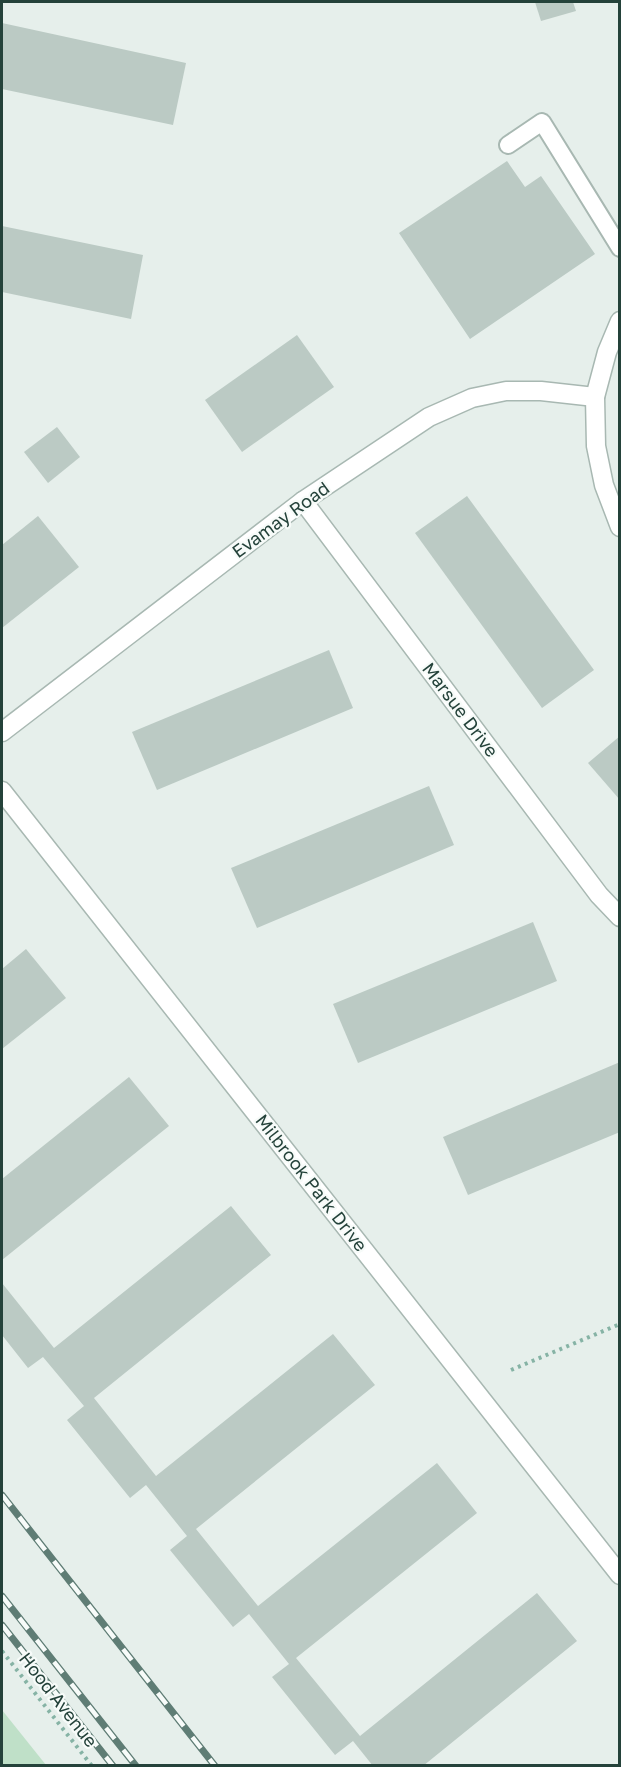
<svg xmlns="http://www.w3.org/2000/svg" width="621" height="1767" font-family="'Golos Text',sans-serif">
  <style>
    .green { fill: #bfe0c8 }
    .building { fill: #bbcac4 }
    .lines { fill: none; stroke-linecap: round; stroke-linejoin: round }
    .service-casing { stroke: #a8b8b2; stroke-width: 20 }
    .minor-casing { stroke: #a8b8b2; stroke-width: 21 }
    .path { stroke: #86b3a5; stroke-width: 4; stroke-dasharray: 3 4.5; stroke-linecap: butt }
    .service { stroke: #fff; stroke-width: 16 }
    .minor { stroke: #fff; stroke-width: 18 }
    .rail-casing { stroke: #5f7d75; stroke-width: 7 }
    .rail { stroke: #f7fbf9; stroke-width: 4.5; stroke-dasharray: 14; stroke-linecap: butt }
    .labels { text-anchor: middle; stroke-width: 4.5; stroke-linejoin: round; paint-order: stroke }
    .street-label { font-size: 18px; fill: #24423a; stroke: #f7fbf9 }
  </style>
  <rect width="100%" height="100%" fill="#e6efeb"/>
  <polygon class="green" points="2,1710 46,1765 2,1765"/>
  <g class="building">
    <polygon points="535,2 573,2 576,11 541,21"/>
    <polygon points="2,23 186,63 173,125 2,89"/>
    <polygon points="507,161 525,187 541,176 595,254 470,339 399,233"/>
    <polygon points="2,226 143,255 131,319 2,292"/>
    <polygon points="297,335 334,387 242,452 205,400"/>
    <polygon points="57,427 80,457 48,483 24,452"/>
    <polygon points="467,496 594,670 542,708 415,533"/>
    <polygon points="38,516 79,567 2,628 2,545"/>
    <polygon points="329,650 353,708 157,790 132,732"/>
    <polygon points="620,736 620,800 588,763"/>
    <polygon points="429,786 454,845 257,928 231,868"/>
    <polygon points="533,922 557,981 358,1063 333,1004"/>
    <polygon points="26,949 66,998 2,1049 2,969"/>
    <polygon points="620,1062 620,1132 468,1195 443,1137"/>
    <polygon points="129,1077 169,1126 2,1260 2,1179"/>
    <polygon points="231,1206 271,1255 94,1398 156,1476 333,1334 375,1385 196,1529 258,1606 437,1463 477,1513 296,1658 360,1736 537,1593 577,1641 423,1766 373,1766 353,1741 335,1755 272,1677 289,1664 249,1614 233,1627 170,1550 187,1536 146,1485 130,1498 67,1420 84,1406 43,1357 28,1368 2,1335 2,1283 54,1348"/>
  </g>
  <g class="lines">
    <g class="service-casing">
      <polyline id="service" points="508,145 542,122 620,248"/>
    </g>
    <g class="minor-casing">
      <g id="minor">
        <polyline points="620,321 607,352 595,397 596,446 604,485 620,527"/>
        <polyline points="303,501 599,895 620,917"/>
        <polyline points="2,732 303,501 429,417 472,398 506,391 541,391 595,397"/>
        <polyline points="2,791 620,1575"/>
      </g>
    </g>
    <g class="path">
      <polyline points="511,1370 620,1324"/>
      <polyline points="2,1651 92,1766"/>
    </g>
    <use href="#service" class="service"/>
    <use href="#minor" class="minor"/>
    <g class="rail-casing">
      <g id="rail">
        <polyline points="2,1495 215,1766"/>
        <polyline points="2,1596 136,1766"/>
        <polyline points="2,1625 113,1766"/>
      </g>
    </g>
    <use href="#rail" class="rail"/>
  </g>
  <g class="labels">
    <g class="street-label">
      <text transform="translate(281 520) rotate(-36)" y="6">Evamay Road</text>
      <text transform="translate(460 710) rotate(53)" y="6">Marsue Drive</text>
      <text transform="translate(311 1183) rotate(52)" y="6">Milbrook Park Drive</text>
      <text transform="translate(58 1700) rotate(52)" y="6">Hood Avenue</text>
    </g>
  </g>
  <rect width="621" height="1767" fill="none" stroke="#24423a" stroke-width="6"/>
</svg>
